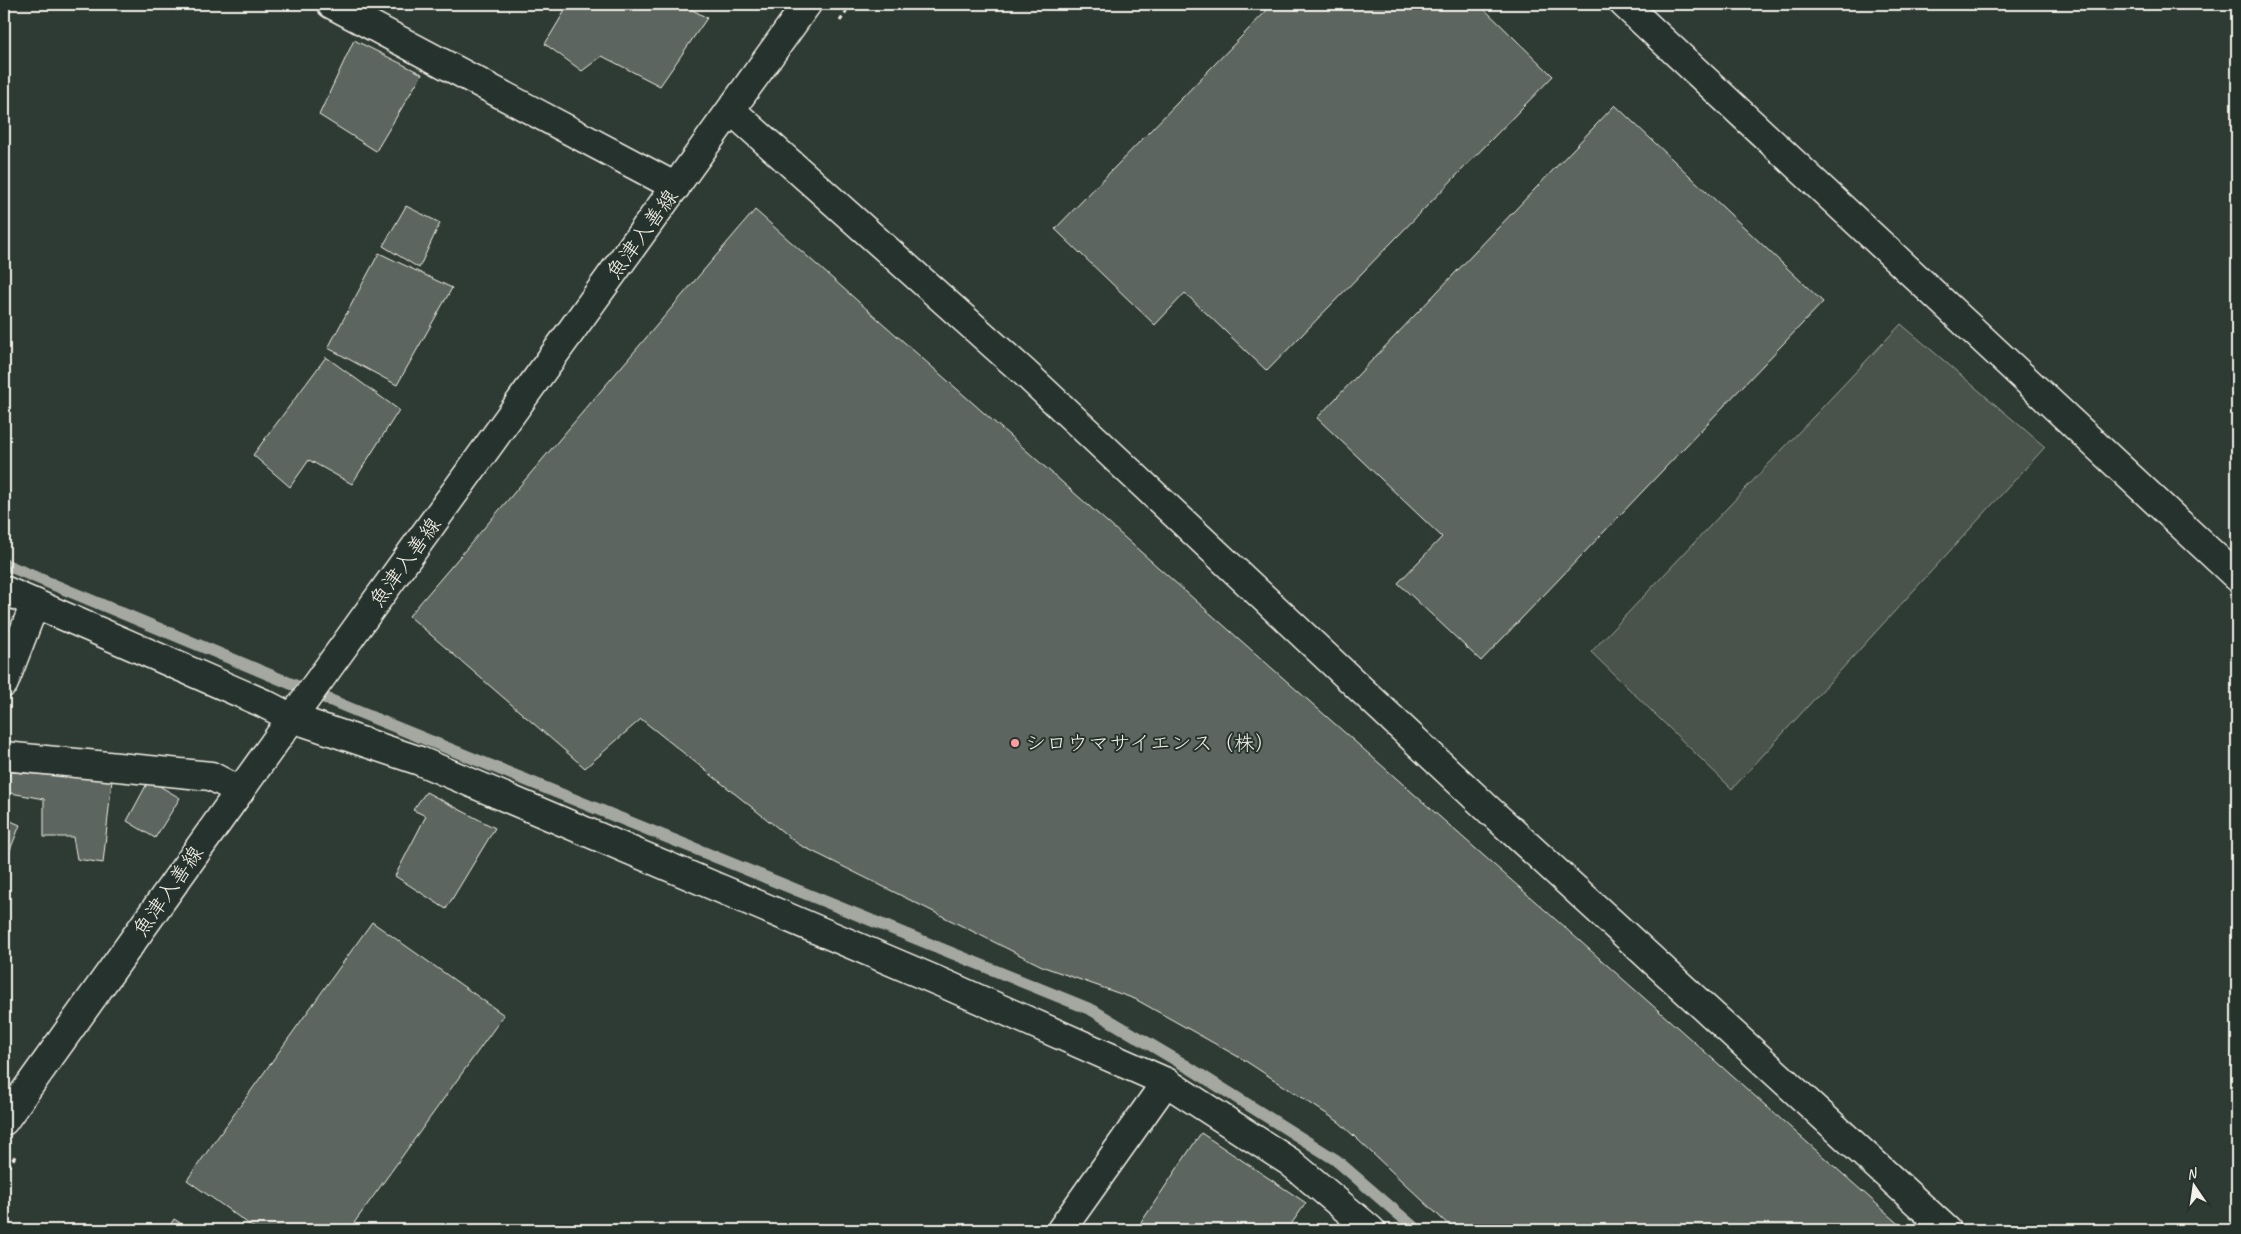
<svg xmlns="http://www.w3.org/2000/svg" width="2241" height="1234" font-family="Caveat,'Klee One',sans-serif">
  <style>
    .green { fill: #48524c; stroke: #9ea29a }
    .lines { fill: none; stroke-linecap: round; stroke-linejoin: round }
    .stream { stroke: #a4a8a0; stroke-width: 12 }
    .building { fill: #5c655e; stroke: #f4f1e8 }
    .minor-casing { stroke: #f4f1e8; stroke-width: 31 }
    .major-casing { stroke: #f4f1e8; stroke-width: 31 }
    .path { stroke: #f4f1e8; stroke-width: 3; stroke-dasharray: 4 4; stroke-linecap: butt }
    .minor { stroke: #26332d; stroke-width: 28 }
    .major { stroke: #26332d; stroke-width: 28 }
    .poi-dot { fill: #ff9aa2; stroke: #26332d; stroke-width: 2 }
    .labels { text-anchor: middle; stroke-width: 4; stroke-linejoin: round; paint-order: stroke }
    .street-label { font-size: 21px; fill: #f4f1e8; stroke: #26332d }
    .poi-label { font-size: 21px; fill: #f4f1e8; stroke: #26332d; text-anchor: start }
  </style>
  <rect width="100%" height="100%" fill="#2e3b34"/>
  <filter id="ink" filterUnits="userSpaceOnUse"><feTurbulence type="fractalNoise" baseFrequency=".02" numOctaves="2"/><feDisplacementMap in="SourceGraphic" scale="10" xChannelSelector="R" yChannelSelector="G"/><feConvolveMatrix kernelMatrix="1 2 1 2 8 2 1 2 1" color-interpolation-filters="sRGB"/></filter>
  <g filter="url(#ink)">
    <polygon class="green" points="1901,324 2045,447 1732,789 1591,652"/>
    <g class="lines">
      <polyline class="stream" points="4,564 354,710 1092,1010 1188,1067 1336,1160 1417,1230"/>
    </g>
    <g class="building">
      <polygon points="569,4 682,4 707,18 660,86 602,56 582,71 545,44"/>
      <polygon points="1273,4 1479,4 1553,76 1267,371 1185,293 1155,325 1055,229"/>
      <polygon points="354,40 422,74 376,151 319,115"/>
      <polygon points="1615,105 1823,302 1481,661 1398,583 1442,537 1317,418"/>
      <polygon points="406,206 440,223 419,268 383,246"/>
      <polygon points="755,210 1906,1230 1454,1230 1339,1122 1244,1060 1135,999 1044,967 798,844 641,719 585,768 409,616"/>
      <polygon points="379,253 452,288 397,385 328,348"/>
      <polygon points="326,357 399,410 352,484 309,460 290,487 253,455"/>
      <polygon points="10,772 112,780 103,863 77,859 73,837 44,837 44,799 5,792"/>
      <polygon points="149,780 180,798 155,838 127,821"/>
      <polygon points="426,792 495,828 446,909 395,876 426,816 413,810"/>
      <polygon points="4,818 20,825 4,865"/>
      <polygon points="372,922 504,1015 349,1230 257,1230 187,1180"/>
      <polygon points="1201,1133 1306,1203 1287,1230 1136,1230"/>
      <polygon points="174,1219 191,1230 167,1230"/>
    </g>
    <g class="lines">
      <g class="minor-casing">
        <g id="minor">
          <polyline points="331,4 676,187"/>
          <polyline points="1624,4 2237,577"/>
          <polyline points="731,110 1025,373 1488,809 1947,1230"/>
          <polyline points="4,590 263,703 292,718 420,761 947,985 1166,1082 1290,1162 1371,1230"/>
          <polyline points="4,683 35,603"/>
          <polyline points="4,756 211,776 240,791"/>
          <polyline points="1061,1230 1166,1082"/>
        </g>
      </g>
      <g class="major-casing">
        <polyline id="major" points="4,1121 292,718 807,4"/>
      </g>
      <g class="path">
        <polyline points="840,21 852,4"/>
        <polyline points="4,1173 16,1155"/>
      </g>
      <use href="#minor" class="minor"/>
      <use href="#major" class="major"/>
    </g>
  </g>
  <circle class="poi-dot" cx="1015" cy="743" r="5"/>
  <g class="labels">
    <g class="street-label">
      <text transform="translate(642 234) rotate(-54)" y="7">魚津入善線</text>
      <text transform="translate(405 562) rotate(-54)" y="7">魚津入善線</text>
      <text transform="translate(168 891) rotate(-55)" y="7">魚津入善線</text>
    </g>
    <g class="poi-label">
      <text x="1025" y="750">シロウマサイエンス（株）</text>
    </g>
  </g>
  <rect width="2241" height="1234" fill="none" stroke="#26332d" stroke-width="20"/>
  <rect x="10" y="10" width="2221" height="1214" fill="none" stroke="#f4f1e8" stroke-width="2" filter="url(#ink)"/>
  <g transform="translate(2194 1186) rotate(347)" stroke="#26332d" stroke-width="4" paint-order="stroke">
  <path d="M0-4L9 19L0 12L-9 19Z" fill="#f4f1e8"/>
  <text y="-8" font-size="14" font-weight="bold" text-anchor="middle" fill="#f4f1e8">N</text>
  </g>
</svg>
